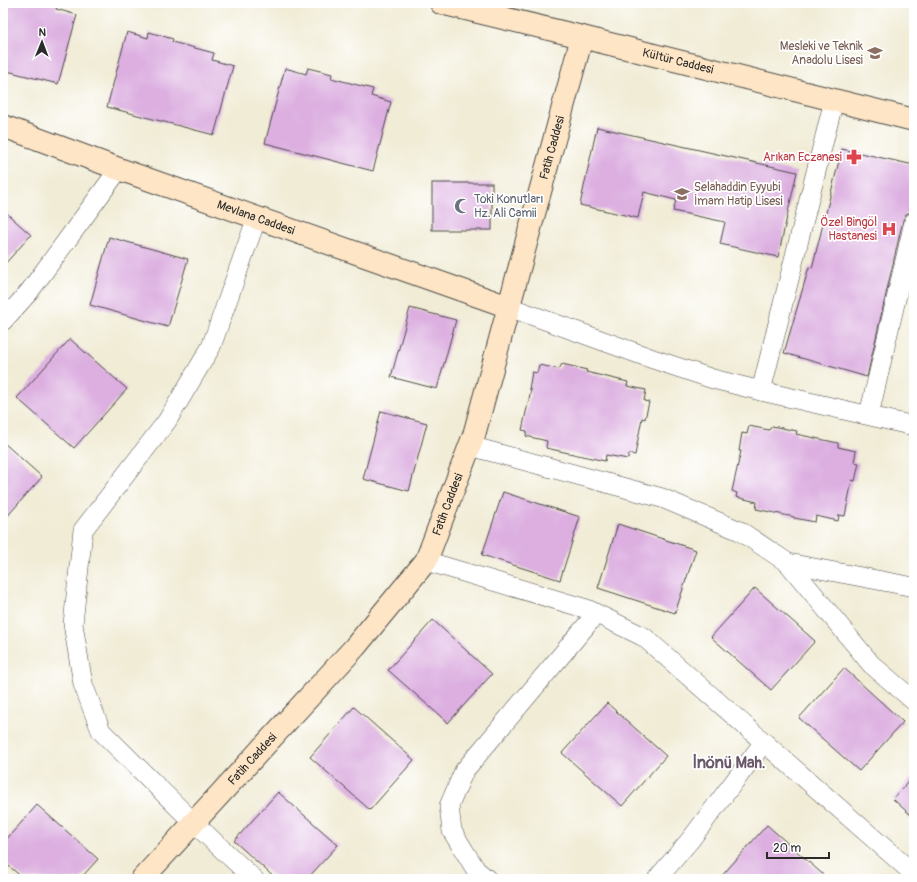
<svg xmlns="http://www.w3.org/2000/svg" width="917" height="882" font-family="Pangolin,sans-serif">
  <style>
    .building { fill: #dcafe0 }
    .lines { fill: none; stroke-linecap: round; stroke-linejoin: round }
    .street-casing { stroke: #494845; stroke-width: 20 }
    .secondary-casing { stroke: #494845; stroke-width: 24 }
    .street { stroke: #fff; stroke-width: 19 }
    .secondary { stroke: #fde5c5; stroke-width: 22 }
    .labels { text-anchor: middle; stroke-width: 3.5; stroke-linejoin: round; paint-order: stroke }
    .education-label { font-size: 12px; fill: #785e54; stroke: #fff; text-anchor: end }
    .street-label { font-size: 12px; fill: #2b2b2b; stroke: #fff }
    .health-label { font-size: 12px; fill: #be3a42; stroke: #fff; text-anchor: end }
    .worship-label { font-size: 12px; fill: #5b616d; stroke: #fff; text-anchor: start }
    .district-label { font-size: 16px; font-weight: bold; fill: #69596a; stroke: #fff }
  </style>
  <rect width="100%" height="100%" fill="#fff"/>
  <filter id="ink" filterUnits="userSpaceOnUse"><feTurbulence type="fractalNoise" baseFrequency=".025" numOctaves="2"/><feDisplacementMap in="SourceGraphic" scale="8" xChannelSelector="R" yChannelSelector="G"/><feConvolveMatrix kernelMatrix="1 2 1 2 8 2 1 2 1" color-interpolation-filters="sRGB"/></filter>
  <filter id="wash" filterUnits="userSpaceOnUse"><feTurbulence type="fractalNoise" baseFrequency=".012" numOctaves="4" result="noise"/><feDisplacementMap in="SourceGraphic" scale="16" xChannelSelector="R" yChannelSelector="G"/><feGaussianBlur stdDeviation="0.9" result="paint"/><feColorMatrix in="noise" values="0 0 0 0 0 0 0 0 0 0 0 0 0 0 0 0 0 1.4 0 .05"/><feComposite in="paint" operator="in"/></filter>
  <g filter="url(#wash)">
    <rect width="100%" height="100%" fill="#f1ecd6"/>
    <g id="blocks">
      <g class="building">
        <polygon points="3,3 58,3 56,9 77,15 58,84 3,70"/>
        <polygon points="127,32 148,38 149,32 173,39 172,42 214,53 212,60 233,66 214,135 107,107"/>
        <polygon points="285,68 306,74 308,68 332,74 331,78 373,89 371,96 391,102 373,171 265,143"/>
        <polygon points="597,127 797,172 778,257 720,244 725,222 673,211 676,200 644,192 638,218 580,205"/>
        <polygon points="842,149 914,165 914,198 911,212 906,214 903,220 867,377 784,353 809,267 812,268"/>
        <rect x="432" y="183" width="60" height="47"/>
        <polygon points="3,210 31,235 3,266"/>
        <polygon points="109,237 188,259 168,327 90,305"/>
        <polygon points="410,308 456,320 437,389 391,377"/>
        <polygon points="70,339 127,389 74,448 17,398"/>
        <polygon points="562,364 587,370 586,372 628,382 627,386 646,390 644,401 649,402 645,419 642,418 635,455 629,454 628,459 606,455 605,461 546,448 547,441 526,436 527,431 522,430 531,390 529,389 532,372 537,373 539,365 559,369"/>
        <polygon points="381,411 427,423 409,491 363,479"/>
        <polygon points="749,426 769,430 772,426 797,431 796,434 838,443 838,447 856,451 854,462 859,463 855,481 852,480 845,516 839,515 838,521 816,516 815,522 794,518 794,517 756,509 757,502 736,497 737,493 732,491 741,451 739,451 742,433 747,434"/>
        <polygon points="3,442 42,477 3,521"/>
        <polygon points="503,492 580,517 560,580 482,555"/>
        <polygon points="618,524 696,550 675,613 598,588"/>
        <polygon points="755,588 815,641 771,690 711,637"/>
        <polygon points="433,620 492,674 448,723 388,670"/>
        <polygon points="844,668 903,722 859,771 799,718"/>
        <polygon points="607,703 666,756 622,806 562,753"/>
        <polygon points="354,707 414,760 370,810 310,757"/>
        <polygon points="914,775 914,818 893,799"/>
        <polygon points="278,792 338,845 307,879 276,879 234,841"/>
        <polygon points="37,805 98,859 80,879 24,879 3,861 3,843"/>
        <polygon points="767,825 828,879 719,879"/>
      </g>
    </g>
  </g>
  <g filter="url(#ink)">
    <use href="#blocks" fill-opacity="0" stroke="#494845" stroke-width="1"/>
    <g class="lines">
      <g class="street-casing">
        <g id="street">
          <polyline points="509,307 653,359 713,379 761,391 914,426"/>
          <polyline points="3,321 29,292 119,169"/>
          <polyline points="761,391 834,100"/>
          <polyline points="869,415 914,222"/>
          <polyline points="470,446 662,498 740,531 788,563 871,664 914,701"/>
          <polyline points="426,561 587,609 644,637 914,874"/>
          <polyline points="788,563 914,587"/>
          <polyline points="254,879 193,822 101,731 83,684 73,624 83,530 167,421 211,347 257,217"/>
          <polyline points="487,879 476,870 452,831 449,806 464,771 596,614"/>
          <polyline points="657,879 691,839 764,742"/>
        </g>
      </g>
      <g class="secondary-casing">
        <g id="secondary">
          <path id="s1" d="M441,3L582,37L914,120"/>
          <path id="s2" d="M3,126L119,169L509,307"/>
          <path id="s3" d="M142,879L355,647L426,561L474,435L582,37"/>
        </g>
      </g>
      <use href="#street" class="street"/>
      <use href="#secondary" class="secondary"/>
    </g>
  </g>
  <defs>
    <g id="school-bare" transform="scale(1.2)"><path d="M0-5L7-2L0 1L-7-2ZM-4 1L0 2.5L4 1V4Q0 6-4 4Z" fill="#8d6e63" stroke="#fff" stroke-width="2.5" paint-order="stroke"/></g>
    <g id="pharmacy-bare" transform="scale(1.2)"><path d="M-2-6h4v4h4v4h-4v4h-4v-4h-4v-4h4Z" fill="#e0444e" stroke="#fff" stroke-width="2.5" paint-order="stroke"/></g>
    <g id="mosque-bare" transform="scale(1.2)"><path d="M3.5-4.9A6 6 0 1 0 3.5 4.9A5 5 0 1 1 3.5-4.9Z" fill="#6b7280" stroke="#fff" stroke-width="2.5" paint-order="stroke"/></g>
    <g id="hospital-bare" transform="scale(1.2)"><path d="M-5-5h3v3.5h4V-5h3V5h-3V1.5h-4V5h-3Z" fill="#e0444e" stroke="#fff" stroke-width="2.5" paint-order="stroke"/></g>
  </defs>
  <g fill-rule="evenodd">
    <use href="#school-bare" x="875" y="53"/>
    <use href="#pharmacy-bare" x="854" y="157"/>
    <use href="#school-bare" x="682" y="194"/>
    <use href="#mosque-bare" x="462" y="206"/>
    <use href="#hospital-bare" x="889" y="229"/>
  </g>
  <g class="labels">
    <g class="education-label">
      <text x="863" y="50">Mesleki ve Teknik<tspan x="863" dy="14">Anadolu Lisesi</tspan></text>
      <text x="694" y="191" text-anchor="start">Selahaddin Eyyubi<tspan x="694" dy="14">İmam Hatip Lisesi</tspan></text>
    </g>
    <g class="street-label">
      <text dy="4" stroke="none"><textPath href="#s1" startOffset="244">Kültür Caddesi</textPath></text>
      <text dy="4" stroke="none"><textPath href="#s3" startOffset="859">Fatih Caddesi</textPath></text>
      <text dy="4" stroke="none"><textPath href="#s2" startOffset="269">Mevlana Caddesi</textPath></text>
      <text dy="4" stroke="none"><textPath href="#s3" startOffset="487">Fatih Caddesi</textPath></text>
      <text dy="4" stroke="none"><textPath href="#s3" startOffset="163">Fatih Caddesi</textPath></text>
    </g>
    <g class="health-label">
      <text x="842" y="161">Arıkan Eczanesi</text>
      <text x="877" y="226">Özel Bingöl<tspan x="877" dy="14">Hastanesi</tspan></text>
    </g>
    <g class="worship-label">
      <text x="474" y="203">Toki Konutları<tspan x="474" dy="14">Hz. Ali Camii</tspan></text>
    </g>
    <g class="district-label">
      <text x="729" y="768">İnönü Mah.</text>
    </g>
  </g>
  <rect width="917" height="882" fill="none" stroke="#fff" stroke-width="16"/>
  <g transform="translate(42 42) rotate(1)" stroke="#ffffff" stroke-width="3" paint-order="stroke">
  <path d="M0-3L7 15L0 10L-7 15Z" fill="#2b2b2b"/>
  <text y="-6" font-size="11" font-weight="bold" text-anchor="middle" fill="#2b2b2b">N</text>
  </g>
  <path d="M767 852v6h62v-6" fill="none" stroke="#2b2b2b" stroke-width="2"/>
  <text x="773" y="852" font-size="12" fill="#2b2b2b" stroke="#ffffff" stroke-width="3" paint-order="stroke">20 m</text>
</svg>
